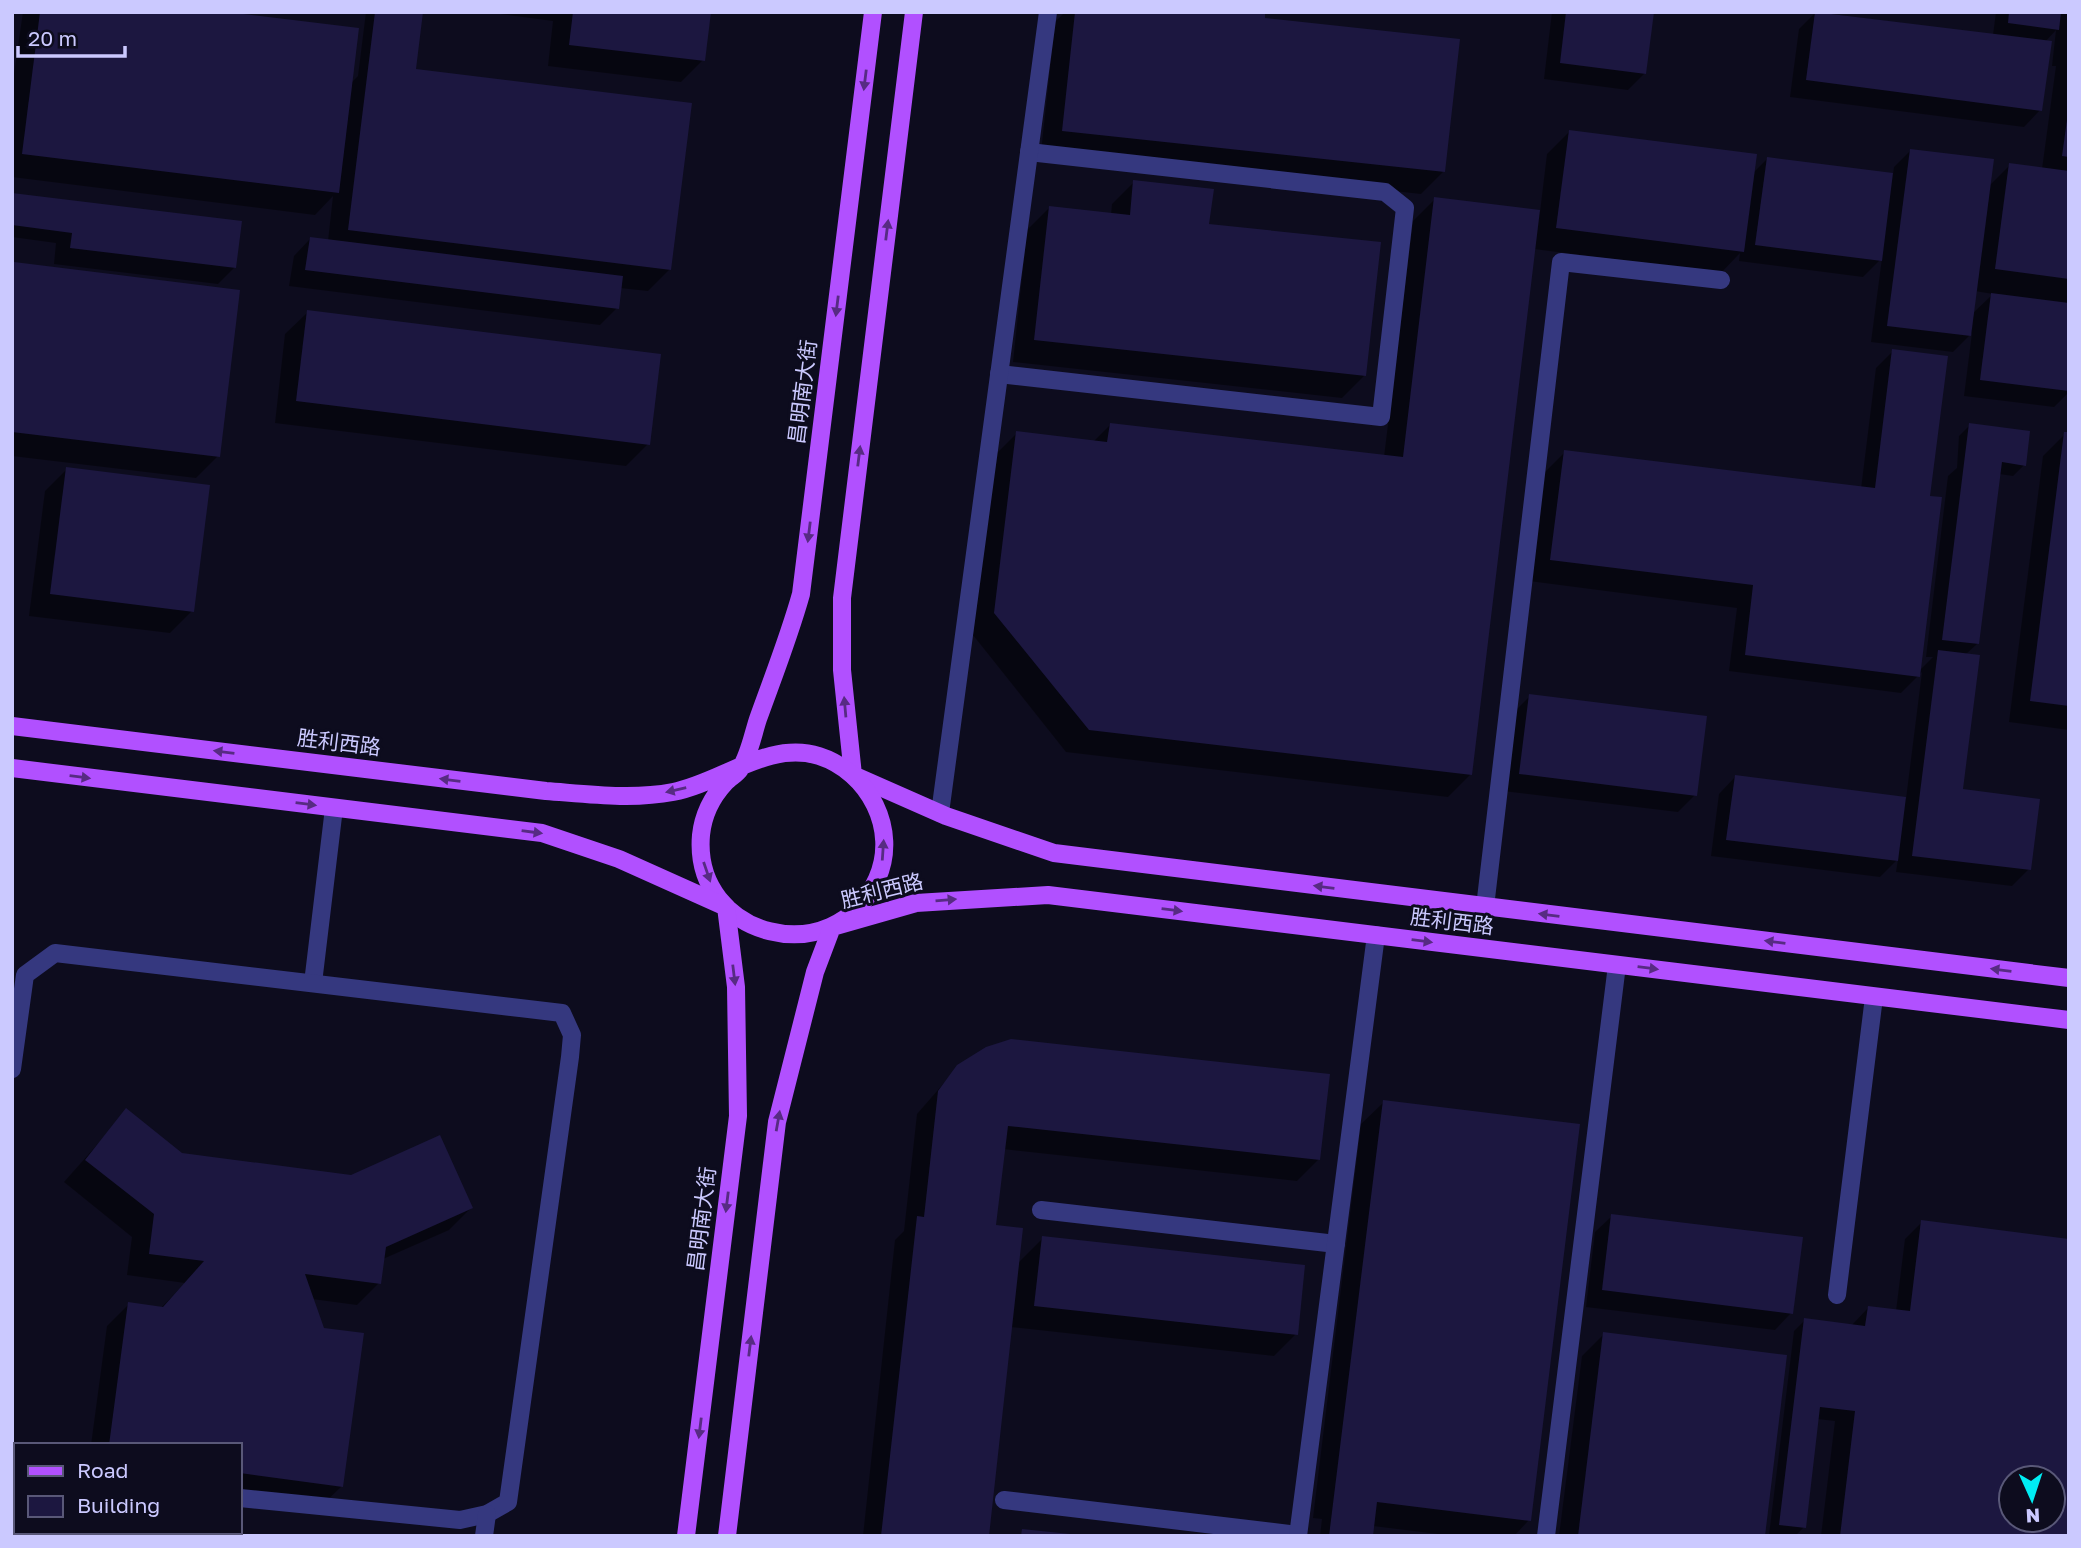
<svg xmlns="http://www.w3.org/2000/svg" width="2081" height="1548" font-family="'Golos Text','Noto Sans SC',sans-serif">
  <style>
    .shadow { fill: #0007; fill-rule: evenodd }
    .building { fill: #1c1740; fill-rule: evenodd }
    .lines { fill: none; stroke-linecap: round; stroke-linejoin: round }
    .minor { stroke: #35387f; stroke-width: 18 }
    .major { stroke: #b150ff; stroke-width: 18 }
    .oneway { fill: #572b83 }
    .labels { text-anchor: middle; stroke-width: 6; stroke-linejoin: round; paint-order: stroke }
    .street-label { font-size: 21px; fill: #cbc9ff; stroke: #0d0c1e }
  </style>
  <rect width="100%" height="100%" fill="#0d0c1e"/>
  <g class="shadow">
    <polygon points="23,12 213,12 351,83 358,76 366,12 421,12 414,68 670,269 648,291 620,288 617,308 600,325 289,286 294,256 310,239 328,241 333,196 315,215 12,177 12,87"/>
    <polygon points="486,12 709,12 703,60 681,82 548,66 553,21"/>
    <polygon points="1065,12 1264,12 1263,20 1443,172 1421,194 1041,152 1055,22"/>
    <polygon points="1552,12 1652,12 1645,73 1628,90 1544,79"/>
    <path d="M1816,12L1993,35L1996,12H2069V392L2054,407L1964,396L1972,333L1953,352L1871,342L1882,258L1863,277L1739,261L1740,253L1721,273L1534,249L1470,775L1448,797L1066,752L973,635L995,455L1017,433L1093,442L1110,425L1384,457L1413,221L1435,199L1540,212L1547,154L1569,132L1752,174L1767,159L1893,174L1894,167L1910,151L1989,186L2010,165L2042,169L2056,66H2052L2056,30L2045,42L2040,110L2024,127L1790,97L1799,29ZM1975,291L1993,294L1972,314Z"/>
    <polygon points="1134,182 1207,225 1364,376 1342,398 1013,362 1027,230 1049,208 1111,215 1112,204"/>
    <polygon points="12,195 235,267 218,284 54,264 56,243 12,237"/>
    <polygon points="14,264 218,456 196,478 12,456"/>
    <polygon points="308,312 648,444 626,466 275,423 285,334"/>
    <polygon points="1893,351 1929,495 1918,672 1933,657 1926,657 1948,476 1957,468 1959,436 1970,425 2024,465 2013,476 1999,474 1977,644 1965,655 1961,791 2029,869 2012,886 1896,872 1898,859 1880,877 1711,856 1719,794 1735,777 1906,799 1922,672 1901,693 1729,671 1737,608 1529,581 1543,474 1565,452 1861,489 1876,368"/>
    <polygon points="2065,434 2069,434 2069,730 2009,722 2043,456"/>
    <polygon points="67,469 192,611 170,633 29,616 45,491"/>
    <polygon points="1530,696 1695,795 1678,812 1503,791 1513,713"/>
    <polygon points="958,1067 1319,1159 1297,1181 1003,1149 994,1226 1018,1263 1043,1238 1296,1334 1274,1356 1011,1327 988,1536 863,1536 895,1240 904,1231 917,1114"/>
    <polygon points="1384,1102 1529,1520 1514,1536 1454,1536 1373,1526 1371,1536 1320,1536 1322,1519 1313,1518 1361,1124"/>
    <polygon points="127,1111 181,1154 471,1208 449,1230 383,1259 379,1283 357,1305 312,1299 323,1329 342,1486 319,1508 240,1498 240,1445 91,1445 107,1326 129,1304 161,1308 185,1283 127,1275 132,1237 64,1182"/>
    <polygon points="1612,1216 1791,1313 1775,1330 1586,1307 1595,1232"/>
    <path d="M1922,1222L2069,1332V1536H1821L1835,1421L1817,1419L1804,1527L1795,1536L1769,1535L1794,1331L1805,1320L1851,1326L1868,1308L1896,1311L1905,1239ZM2011,1478H2053V1520H2011Z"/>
    <polygon points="1604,1334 1763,1536 1559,1536 1582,1356"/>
  </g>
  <g class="building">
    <polygon points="40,12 227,12 359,28 339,193 22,154"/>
    <polygon points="375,12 423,12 416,69 692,103 671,270 348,230"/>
    <polygon points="573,12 711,12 705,61 569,45"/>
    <polygon points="1075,12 1265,12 1265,18 1460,39 1445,172 1062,131"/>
    <polygon points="1566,12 1654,12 1646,74 1560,63"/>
    <polygon points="1815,12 2052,41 2042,111 1806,80"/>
    <polygon points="2009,12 2061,12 2059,30 2008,23"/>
    <polygon points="2067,120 2069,120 2069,157 2062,156"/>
    <polygon points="1569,130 1757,154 1744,252 1556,228"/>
    <polygon points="1910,149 1994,159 1971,336 1887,326"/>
    <polygon points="1767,157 1893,173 1882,261 1755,245"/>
    <polygon points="2009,163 2069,171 2069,279 1995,269"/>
    <polygon points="1133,180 1214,189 1209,224 1381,242 1366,376 1034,340 1049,206 1130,215"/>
    <polygon points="12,193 242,221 236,268 70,248 72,233 12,225"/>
    <polygon points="1434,197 1540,210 1472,775 1089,730 994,613 1016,431 1107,442 1110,423 1403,457"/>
    <polygon points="310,237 623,276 619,309 305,270"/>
    <polygon points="14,262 240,290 220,457 12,432"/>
    <polygon points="1991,293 2069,303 2069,391 1980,380"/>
    <polygon points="307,310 661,354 650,445 296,401"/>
    <polygon points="1892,349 1948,356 1930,496 1942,497 1920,677 1745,655 1753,585 1550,560 1564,450 1875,488"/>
    <polygon points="1969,423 2030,431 2026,466 2002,462 1979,644 1942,640"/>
    <polygon points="2064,432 2069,432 2069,706 2030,701"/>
    <polygon points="66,467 210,485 194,612 50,594"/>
    <polygon points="1938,650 1980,655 1963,789 2040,799 2031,870 1912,856"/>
    <polygon points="1529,694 1707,716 1697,796 1519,774"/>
    <polygon points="1735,775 1906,797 1898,861 1726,840"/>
    <polygon points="1011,1039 1330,1074 1320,1160 1008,1126 996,1225 1023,1228 989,1536 881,1536 917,1216 924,1217 938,1091 957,1065 986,1047"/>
    <polygon points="1383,1100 1580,1124 1531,1521 1377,1502 1373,1536 1329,1536"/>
    <polygon points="126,1108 182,1153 351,1175 440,1135 473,1208 386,1247 381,1284 305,1274 324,1328 364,1333 343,1487 240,1473 240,1445 109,1445 128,1302 163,1307 204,1261 149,1254 154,1214 85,1160"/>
    <polygon points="1611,1214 1803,1237 1793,1314 1602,1290"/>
    <path d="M1921,1220L2069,1239V1536H1840L1855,1411L1820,1407L1806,1528L1779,1525L1804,1318L1865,1326L1868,1306L1910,1311ZM2011,1478H2053V1520H2011Z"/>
    <polygon points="1042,1236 1305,1265 1298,1335 1034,1306"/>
    <polygon points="1603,1332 1787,1355 1765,1536 1578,1536"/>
    <polygon points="1022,1529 1070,1534 1070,1536 1021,1536"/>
  </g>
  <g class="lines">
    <g class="minor">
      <polyline points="999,374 1381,417 1405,208 1385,192 1029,152"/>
      <polyline points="940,813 1048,12"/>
      <polyline points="1485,907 1561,262 1721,280"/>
      <polyline points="313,983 334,808"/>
      <polyline points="12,1069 25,975 55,953 562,1013 572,1035 570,1057 508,1502 487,1514 460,1520 240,1498"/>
      <polyline points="1041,1210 1336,1244"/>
      <polyline points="1837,1295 1874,997"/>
      <polyline points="12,1475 16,1475"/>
      <polyline points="1004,1500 1298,1535"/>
      <polyline points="484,1536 487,1514"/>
      <polyline points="1298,1536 1376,935"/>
      <polyline points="1546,1536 1617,965"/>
    </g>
    <g class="major">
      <polyline points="914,12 842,598 842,670 853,775 946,816 1054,853 2069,978"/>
      <path d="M12,726L546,791C587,794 632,800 673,792C721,783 768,740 819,756C869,772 899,830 877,879C835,974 692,938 701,835C703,816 712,797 725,783C729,778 737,774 740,769C749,756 753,734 758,719C773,677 789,637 801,594L873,12"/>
      <polyline points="12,768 542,833 619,859 726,907 736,987 738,1116 686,1536"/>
      <polyline points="727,1536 777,1122 815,972 832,927 916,903 1048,895 2069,1020"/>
    </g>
  </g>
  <defs><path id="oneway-solid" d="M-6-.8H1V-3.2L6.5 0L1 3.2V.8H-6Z" transform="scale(1.75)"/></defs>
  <g class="oneway">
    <use href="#oneway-solid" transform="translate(865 80) rotate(97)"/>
    <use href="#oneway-solid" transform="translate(887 230) rotate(-83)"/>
    <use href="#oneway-solid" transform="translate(837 306) rotate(97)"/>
    <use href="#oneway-solid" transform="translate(859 456) rotate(-83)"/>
    <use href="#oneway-solid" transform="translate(809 532) rotate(97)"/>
    <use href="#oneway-solid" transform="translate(845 707) rotate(-95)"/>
    <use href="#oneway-solid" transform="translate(224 752) rotate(-173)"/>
    <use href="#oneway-solid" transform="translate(80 777) rotate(7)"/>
    <use href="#oneway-solid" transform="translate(450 780) rotate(-173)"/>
    <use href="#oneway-solid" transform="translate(676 790) rotate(167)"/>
    <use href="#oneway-solid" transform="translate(306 804) rotate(7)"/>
    <use href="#oneway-solid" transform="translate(532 832) rotate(8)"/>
    <use href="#oneway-solid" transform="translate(883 850) rotate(-86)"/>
    <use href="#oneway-solid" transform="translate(707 872) rotate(71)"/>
    <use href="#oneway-solid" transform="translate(1324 887) rotate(-173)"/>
    <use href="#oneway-solid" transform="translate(946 900) rotate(-5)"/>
    <use href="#oneway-solid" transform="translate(1172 910) rotate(7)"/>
    <use href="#oneway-solid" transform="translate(1549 915) rotate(-173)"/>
    <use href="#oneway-solid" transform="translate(1422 941) rotate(7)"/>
    <use href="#oneway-solid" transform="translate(1775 942) rotate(-173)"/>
    <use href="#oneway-solid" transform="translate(1648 968) rotate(7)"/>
    <use href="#oneway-solid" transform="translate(2001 970) rotate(-173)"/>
    <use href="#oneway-solid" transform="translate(734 975) rotate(83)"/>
    <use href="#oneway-solid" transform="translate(778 1121) rotate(-80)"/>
    <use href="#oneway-solid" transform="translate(727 1202) rotate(97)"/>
    <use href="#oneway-solid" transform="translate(750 1346) rotate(-83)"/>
    <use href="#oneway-solid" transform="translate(700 1428) rotate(97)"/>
  </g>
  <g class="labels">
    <g class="street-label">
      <text transform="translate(803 392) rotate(-83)" y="7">昌明南大街</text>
      <text transform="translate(339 743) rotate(7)" y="7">胜利西路</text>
      <text transform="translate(882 891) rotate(-14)" y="7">胜利西路</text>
      <text transform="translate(1452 922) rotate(7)" y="7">胜利西路</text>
      <text transform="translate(702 1219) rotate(-83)" y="7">昌明南大街</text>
    </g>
  </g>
  <rect width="2081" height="1548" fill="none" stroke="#cbc9ff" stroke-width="28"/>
  <rect x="14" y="1443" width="228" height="91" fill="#0d0c1e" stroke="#595878" stroke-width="2"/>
  <rect x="28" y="1466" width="35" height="10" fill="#b150ff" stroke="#595878" stroke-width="2"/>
  <text x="77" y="1478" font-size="21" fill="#cbc9ff">Road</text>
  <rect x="28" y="1496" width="35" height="21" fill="#1c1740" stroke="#595878" stroke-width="2"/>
  <text x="77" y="1513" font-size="21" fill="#cbc9ff">Building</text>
  <g transform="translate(2032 1499) rotate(177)"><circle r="33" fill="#0d0c1e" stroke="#595878" stroke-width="2"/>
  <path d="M0-5L12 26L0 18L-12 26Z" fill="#00edf4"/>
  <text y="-10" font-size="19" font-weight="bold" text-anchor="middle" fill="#cbc9ff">N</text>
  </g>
  <path d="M18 46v10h107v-10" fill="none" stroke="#cbc9ff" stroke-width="3.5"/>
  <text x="28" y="46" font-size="21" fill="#cbc9ff" stroke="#0d0c1e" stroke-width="5" paint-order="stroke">20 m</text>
</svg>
